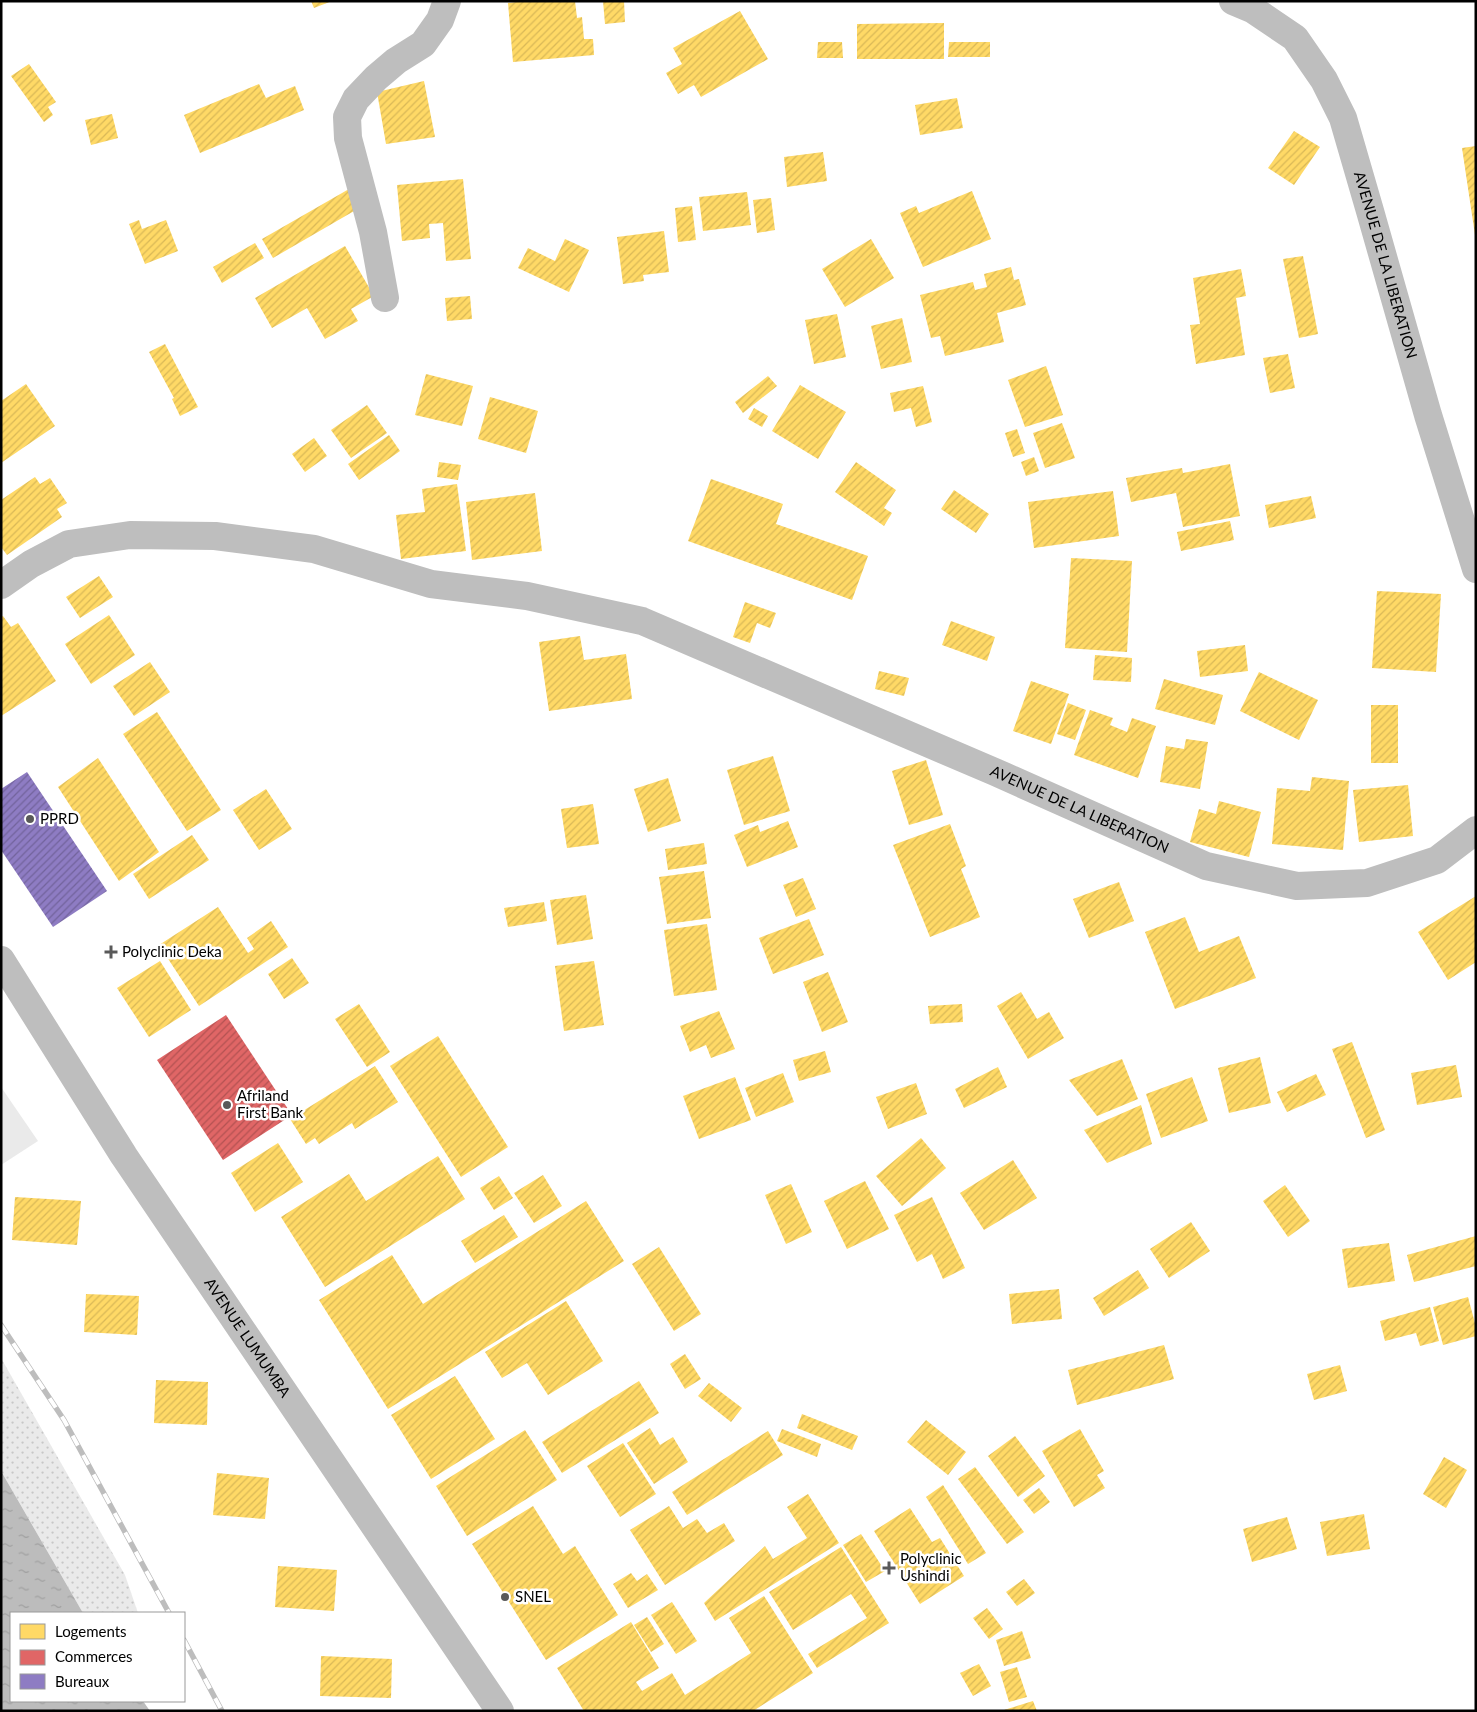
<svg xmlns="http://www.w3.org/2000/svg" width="1477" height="1712" font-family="Lato,sans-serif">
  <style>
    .grass { fill: url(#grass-dots) }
    .park { fill: #eaeaea }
    .water { fill: url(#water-ripples) }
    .homes { fill: url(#homes-hatch) }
    .shops { fill: url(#shops-hatch) }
    .offices { fill: url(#offices-hatch) }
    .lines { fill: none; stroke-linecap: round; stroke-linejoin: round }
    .minor { stroke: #bebebe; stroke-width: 28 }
    .rail-casing { stroke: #bdbdbd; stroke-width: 5.5 }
    .rail { stroke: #fff; stroke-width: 4; stroke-dasharray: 11; stroke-linecap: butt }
    .poi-dot { fill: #595959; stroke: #fff; stroke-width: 2 }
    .labels { text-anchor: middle; stroke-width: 5; stroke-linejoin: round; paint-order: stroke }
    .street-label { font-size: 15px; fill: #000; stroke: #fff }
    .poi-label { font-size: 15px; fill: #000; stroke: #fff; text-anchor: start }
  </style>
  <defs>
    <pattern id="grass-dots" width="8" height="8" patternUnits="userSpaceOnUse" patternTransform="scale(1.25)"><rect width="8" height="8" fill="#eaeaea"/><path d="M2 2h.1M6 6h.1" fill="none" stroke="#c7c7c7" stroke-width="1.8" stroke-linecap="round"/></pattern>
    <pattern id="water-ripples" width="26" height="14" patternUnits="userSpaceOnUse" patternTransform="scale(1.25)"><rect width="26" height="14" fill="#bcbcbc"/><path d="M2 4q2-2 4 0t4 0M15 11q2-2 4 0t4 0" fill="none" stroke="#a0a0a0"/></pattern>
    <pattern id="homes-hatch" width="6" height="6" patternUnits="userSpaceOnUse" patternTransform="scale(1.25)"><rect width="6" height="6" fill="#ffd966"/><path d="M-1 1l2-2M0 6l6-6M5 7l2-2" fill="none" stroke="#d9b857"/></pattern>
    <pattern id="shops-hatch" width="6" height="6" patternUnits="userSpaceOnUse" patternTransform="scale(1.25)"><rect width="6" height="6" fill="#e06666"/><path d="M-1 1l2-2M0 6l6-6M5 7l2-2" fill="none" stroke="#b35252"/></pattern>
    <pattern id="offices-hatch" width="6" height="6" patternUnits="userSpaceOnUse" patternTransform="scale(1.25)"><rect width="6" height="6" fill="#8e7cc3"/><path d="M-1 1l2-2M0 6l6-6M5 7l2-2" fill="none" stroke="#72639c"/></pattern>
  </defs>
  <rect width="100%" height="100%" fill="#fff"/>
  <polygon class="grass" points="1,1358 125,1575 138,1613 83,1613 1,1471"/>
  <polygon class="park" points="1,1087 38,1141 1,1165"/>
  <polygon class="water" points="1,1471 83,1613 11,1613 11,1701 143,1701 150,1711 1,1711"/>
  <g class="homes">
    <polygon points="311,1 332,1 314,8"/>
    <polygon points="525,1 575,1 577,18 582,17 584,39 593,39 594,55 513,62 508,3"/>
    <polygon points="603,1 624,1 625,22 605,24"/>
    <polygon points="740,11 768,59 701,97 694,85 678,94 666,73 682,64 673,48"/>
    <polygon points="944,23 944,59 857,59 857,24"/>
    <polygon points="818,42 842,42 843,58 817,58"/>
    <polygon points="949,42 990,42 990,57 948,57"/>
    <polygon points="29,64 56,102 48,107 53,115 44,122 11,76"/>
    <polygon points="424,81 435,137 386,144 377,92"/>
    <polygon points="259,84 266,98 295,86 304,110 200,153 184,115"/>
    <polygon points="957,98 963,128 920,135 915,105"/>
    <polygon points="112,114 118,138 91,145 85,120"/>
    <polygon points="1294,131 1320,147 1294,185 1268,168"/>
    <polygon points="1476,146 1476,235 1475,235 1462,148"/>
    <polygon points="823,152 827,181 787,187 784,157"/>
    <polygon points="463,179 471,259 446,261 443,223 429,224 430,238 402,241 397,185"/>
    <polygon points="349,189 361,207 273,258 262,239"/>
    <polygon points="972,191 991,239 923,267 900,213 916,206 919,213"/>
    <polygon points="747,192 751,225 703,231 699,197"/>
    <polygon points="771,198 775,230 757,233 753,200"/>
    <polygon points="692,206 696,240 678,242 675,208"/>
    <polygon points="139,220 142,229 166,220 178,251 145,264 129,224"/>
    <polygon points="664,231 669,272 643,275 644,281 623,284 617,237"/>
    <polygon points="565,239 589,250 569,292 518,268 528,248 555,261"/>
    <polygon points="871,239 894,278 845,307 822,269"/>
    <polygon points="255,243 264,258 222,283 213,267"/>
    <polygon points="345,246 374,296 351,309 358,321 325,339 307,308 272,328 255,298"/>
    <polygon points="1303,256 1318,334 1299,338 1283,259"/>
    <polygon points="1011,267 1014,280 1019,279 1026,305 997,313 1004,342 945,356 940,336 931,338 920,295 973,282 975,290 987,287 984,274"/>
    <polygon points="1241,269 1246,296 1236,298 1245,355 1196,364 1190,325 1200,324 1193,278"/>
    <polygon points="470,296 472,319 447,321 445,298"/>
    <polygon points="837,314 846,357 814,364 805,320"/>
    <polygon points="902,318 912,362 881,369 871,326"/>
    <polygon points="165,344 198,407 180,416 172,399 174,398 149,352"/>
    <polygon points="1288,354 1295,388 1270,393 1263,358"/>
    <polygon points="1046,366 1063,415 1025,427 1008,380"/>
    <polygon points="426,374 473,386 462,426 415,415"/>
    <polygon points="768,376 777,386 743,413 735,402"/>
    <polygon points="26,384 55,426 1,463 1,401"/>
    <polygon points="800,385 846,412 818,459 772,431"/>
    <polygon points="923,386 932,422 916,427 911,408 894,412 890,393"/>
    <polygon points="490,397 538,411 526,453 478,439"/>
    <polygon points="367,405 387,433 351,458 331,430"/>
    <polygon points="754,408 768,416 762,427 748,419"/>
    <polygon points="1062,423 1075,458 1045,468 1033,433"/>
    <polygon points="1017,429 1025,453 1013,457 1005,433"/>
    <polygon points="389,435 400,451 359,480 348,464"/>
    <polygon points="314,438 327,456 305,472 292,454"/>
    <polygon points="1034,457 1039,471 1026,476 1021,462"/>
    <polygon points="439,462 461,465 458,480 437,477"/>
    <polygon points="856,462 896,490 884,508 892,513 884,526 835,492"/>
    <polygon points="1230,464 1240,516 1183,527 1176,493 1131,502 1126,478 1182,468 1183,473"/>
    <polygon points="35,477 40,484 50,478 67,503 57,509 62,517 7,555 1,547 1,500"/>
    <polygon points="711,479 783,504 776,524 868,556 852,600 688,541"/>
    <polygon points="457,484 466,551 401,559 396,515 425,512 422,489"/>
    <polygon points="954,490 989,514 976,533 941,509"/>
    <polygon points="1113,491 1119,536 1034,548 1028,502"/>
    <polygon points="535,493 542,551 472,560 466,502"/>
    <polygon points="1311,496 1316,518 1269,528 1265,505"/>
    <polygon points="1230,521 1234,540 1181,551 1177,532"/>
    <polygon points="1071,558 1132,561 1127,652 1065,648"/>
    <polygon points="99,576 113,597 80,618 66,597"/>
    <polygon points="1377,591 1441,594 1436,672 1372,668"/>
    <polygon points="745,602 776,613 770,628 757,623 750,643 733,637"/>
    <polygon points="109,615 135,655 91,684 65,644"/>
    <polygon points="3,616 11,627 18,623 56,681 1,716 1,617"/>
    <polygon points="951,621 995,637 987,661 942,645"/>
    <polygon points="580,636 584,660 626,654 632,699 549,711 539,642"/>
    <polygon points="1245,645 1248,671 1200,677 1197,651"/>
    <polygon points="1095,655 1132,658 1131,682 1093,680"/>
    <polygon points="150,662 170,692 134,716 113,686"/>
    <polygon points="879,671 909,678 904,696 875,689"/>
    <polygon points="1259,672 1318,700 1299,740 1240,711"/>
    <polygon points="1164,679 1223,695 1215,725 1155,709"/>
    <polygon points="1031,681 1069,694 1051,744 1013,731"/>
    <polygon points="1068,703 1086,710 1075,740 1057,734"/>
    <rect x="1371" y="705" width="27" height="58"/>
    <polygon points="1090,710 1113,718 1110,725 1127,732 1132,718 1156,726 1138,778 1074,755"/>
    <polygon points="157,712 221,810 187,831 123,734"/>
    <polygon points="1186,739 1208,742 1200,789 1160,782 1166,746 1184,749"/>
    <polygon points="773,756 790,811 744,825 727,770"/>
    <polygon points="98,758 159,852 119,881 58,787"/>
    <polygon points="926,760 943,815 909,825 892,771"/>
    <polygon points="1312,777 1349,781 1343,850 1272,844 1277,788 1310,791"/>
    <polygon points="668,778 681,821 648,832 634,789"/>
    <polygon points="1408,785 1413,836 1359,842 1353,790"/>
    <polygon points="266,789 292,829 259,850 233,810"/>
    <polygon points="1219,801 1261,812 1249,857 1190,842 1199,809 1216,814"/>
    <polygon points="593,804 599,844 567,848 561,809"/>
    <polygon points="788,821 798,847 747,867 734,835 758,825 760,832"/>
    <polygon points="950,824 966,866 961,869 980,917 930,937 893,845"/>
    <polygon points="192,835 209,860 149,899 133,874"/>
    <polygon points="704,843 707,864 668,870 665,849"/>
    <polygon points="704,871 711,918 667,924 659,877"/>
    <polygon points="803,878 816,909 796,917 783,885"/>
    <polygon points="1119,882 1134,921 1089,938 1073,899"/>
    <polygon points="586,895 593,939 557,945 550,900"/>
    <polygon points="1476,896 1476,962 1448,980 1418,932"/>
    <polygon points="544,902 547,921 508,927 504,908"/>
    <polygon points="218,907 248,953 254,949 247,938 271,921 288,947 199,1006 159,945"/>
    <polygon points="1185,917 1199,952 1239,936 1256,978 1175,1009 1145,932"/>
    <polygon points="809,919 824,955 773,974 759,938"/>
    <polygon points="707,924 717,990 674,996 664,930"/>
    <polygon points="292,958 309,983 284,999 268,974"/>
    <polygon points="160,961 191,1010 149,1037 117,988"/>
    <polygon points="594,961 604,1025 564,1031 555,966"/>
    <polygon points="828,972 848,1022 822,1032 803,982"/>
    <polygon points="1021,992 1037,1019 1049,1012 1064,1038 1028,1059 997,1006"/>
    <polygon points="359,1004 390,1052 367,1067 335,1019"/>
    <polygon points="962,1004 963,1022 930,1024 928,1006"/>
    <polygon points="719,1011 735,1049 711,1058 706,1045 690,1052 680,1026"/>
    <polygon points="438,1036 508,1147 461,1177 390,1066"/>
    <polygon points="1352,1042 1385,1130 1366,1138 1332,1049"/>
    <polygon points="825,1051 831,1072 799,1081 793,1060"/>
    <polygon points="1260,1057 1271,1103 1229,1113 1218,1068"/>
    <polygon points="1122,1059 1138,1099 1097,1116 1069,1080"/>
    <polygon points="1456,1065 1462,1097 1417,1105 1411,1073"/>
    <polygon points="375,1066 398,1102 355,1129 352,1123 319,1144 315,1138 306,1144 290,1119"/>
    <polygon points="998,1067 1007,1087 964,1108 955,1089"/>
    <polygon points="783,1073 794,1102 756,1117 745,1088"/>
    <polygon points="1316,1074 1326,1095 1287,1112 1277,1092"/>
    <polygon points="735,1077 751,1120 699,1139 683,1096"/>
    <polygon points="1192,1077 1208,1121 1161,1138 1146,1094"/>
    <polygon points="916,1083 927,1114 888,1129 876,1097"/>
    <polygon points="1141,1105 1152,1144 1107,1163 1084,1130"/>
    <polygon points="921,1138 946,1168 902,1206 876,1176"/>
    <polygon points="278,1143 303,1182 255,1212 231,1173"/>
    <polygon points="438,1156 465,1199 325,1287 281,1217 349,1174 366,1201"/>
    <polygon points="1013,1160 1037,1198 984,1230 960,1193"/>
    <polygon points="543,1175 562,1206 534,1223 514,1193"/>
    <polygon points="499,1176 513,1198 494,1210 480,1188"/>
    <polygon points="865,1181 889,1229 847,1249 824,1201"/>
    <polygon points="791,1184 812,1232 786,1244 765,1195"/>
    <polygon points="1285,1185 1310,1221 1288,1237 1263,1201"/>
    <polygon points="15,1197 81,1201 77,1245 12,1240"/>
    <polygon points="932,1197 965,1268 943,1279 932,1254 917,1262 894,1215"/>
    <polygon points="586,1201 624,1261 388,1409 319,1300 392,1255 423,1304"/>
    <polygon points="504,1215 518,1237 475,1263 461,1241"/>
    <polygon points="1191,1222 1210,1251 1169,1278 1150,1249"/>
    <polygon points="1476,1236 1476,1266 1414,1282 1407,1255"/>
    <polygon points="1389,1243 1395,1281 1348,1288 1342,1249"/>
    <polygon points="659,1247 701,1314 674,1331 632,1264"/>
    <polygon points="1138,1270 1149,1288 1104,1316 1093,1298"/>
    <polygon points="1059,1289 1062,1319 1012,1324 1009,1294"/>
    <polygon points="86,1294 139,1296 137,1335 84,1332"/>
    <polygon points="1468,1297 1476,1327 1476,1336 1443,1345 1433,1307"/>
    <polygon points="566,1301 603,1361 548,1395 527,1363 502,1378 485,1352"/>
    <polygon points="1430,1307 1439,1341 1420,1346 1416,1333 1385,1341 1380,1321"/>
    <polygon points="1164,1345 1174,1379 1077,1405 1068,1370"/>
    <polygon points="685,1354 701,1379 685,1389 670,1364"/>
    <polygon points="1340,1365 1347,1391 1314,1400 1307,1374"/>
    <polygon points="455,1376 495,1439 431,1479 391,1415"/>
    <polygon points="156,1380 208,1382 207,1425 154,1423"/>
    <polygon points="639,1381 659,1413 562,1473 542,1442"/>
    <polygon points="709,1383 742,1408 731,1422 698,1396"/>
    <polygon points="802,1414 858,1436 852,1450 797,1428"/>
    <polygon points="926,1420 966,1452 948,1475 907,1442"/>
    <polygon points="650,1428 660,1445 673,1437 688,1462 654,1484 627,1443"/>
    <polygon points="782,1429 821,1444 817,1457 777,1441"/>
    <polygon points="1080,1429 1104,1471 1097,1475 1105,1488 1074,1507 1042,1451"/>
    <polygon points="525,1430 557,1480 467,1536 436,1486"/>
    <polygon points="768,1431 783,1455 687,1515 672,1492"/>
    <polygon points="1015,1436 1045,1476 1018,1497 988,1456"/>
    <polygon points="623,1443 656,1494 620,1517 587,1466"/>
    <polygon points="1444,1457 1467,1470 1446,1508 1423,1494"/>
    <polygon points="975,1467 1024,1532 1007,1544 958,1479"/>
    <polygon points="217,1473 269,1478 265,1519 213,1515"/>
    <polygon points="943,1485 986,1553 968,1564 926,1497"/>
    <polygon points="1039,1488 1050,1502 1034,1514 1023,1500"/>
    <polygon points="808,1494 839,1543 715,1621 704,1603 765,1546 773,1559 807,1538 787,1507"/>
    <polygon points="533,1506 563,1554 575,1546 618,1615 546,1660 472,1544"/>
    <polygon points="669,1506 683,1528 697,1519 707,1533 724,1523 735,1541 665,1585 630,1530"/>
    <polygon points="910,1508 932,1542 940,1538 964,1576 920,1604 874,1531"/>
    <polygon points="1364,1514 1370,1549 1327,1556 1320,1522"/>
    <polygon points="1287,1517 1297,1549 1252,1562 1243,1529"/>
    <polygon points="861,1534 885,1571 866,1582 843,1545"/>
    <polygon points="841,1547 889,1623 817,1668 808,1654 867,1618 851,1594 793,1630 769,1592"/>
    <polygon points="278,1566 337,1570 334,1611 275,1607"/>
    <polygon points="631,1573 637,1581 647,1574 658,1590 628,1608 613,1584"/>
    <polygon points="1024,1579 1035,1593 1017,1606 1006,1592"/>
    <polygon points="764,1596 813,1673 753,1711 584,1711 557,1668 631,1622 659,1668 636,1682 642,1691 672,1673 685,1695 751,1653 729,1618"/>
    <polygon points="672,1602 697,1641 676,1654 651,1615"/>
    <polygon points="987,1608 1003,1629 989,1639 973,1618"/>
    <polygon points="647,1617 664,1644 651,1652 634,1625"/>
    <polygon points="1022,1631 1031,1658 1004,1666 996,1640"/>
    <polygon points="321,1656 392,1659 391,1698 320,1696"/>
    <polygon points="979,1664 991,1686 973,1696 960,1673"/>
    <polygon points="1017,1667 1027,1697 1009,1702 1000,1672"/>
    <polygon points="1033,1701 1037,1711 1004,1711 1004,1710"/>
  </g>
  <polygon class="shops" points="226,1015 292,1115 223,1160 157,1060"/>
  <polygon class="offices" points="27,772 107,891 53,927 1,850 1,789"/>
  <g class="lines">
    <g class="minor">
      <path id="s1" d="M1233,1L1252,9L1295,38L1324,80L1343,118L1370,211L1428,415L1476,569"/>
      <polyline points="385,298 373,232 348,138 347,117 356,99 376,78 396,61 423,44 440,20 447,1"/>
      <path id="s2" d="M1,585L31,564L69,544L130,535L215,536L314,549L431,584L527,596L642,621L995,772L1206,866L1297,886L1367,883L1437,860L1476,830"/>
      <path id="s3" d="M1,960L124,1156L500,1711"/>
    </g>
    <g class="rail-casing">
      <g id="rail">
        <polyline points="1,1325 64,1420 169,1613"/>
        <polyline points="184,1640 222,1711"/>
      </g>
    </g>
    <use href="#rail" class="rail"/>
  </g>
  <g class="poi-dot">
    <circle cx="30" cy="819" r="5"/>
    <path d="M108.5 944.5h5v5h5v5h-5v5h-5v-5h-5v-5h5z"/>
    <circle cx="227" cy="1105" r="5"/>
    <path d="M886.5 1560.5h5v5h5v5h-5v5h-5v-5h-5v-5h5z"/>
    <circle cx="505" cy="1597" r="5"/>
  </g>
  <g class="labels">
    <g class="street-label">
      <text dy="5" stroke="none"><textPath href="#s1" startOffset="319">AVENUE DE LA LIBERATION</textPath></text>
      <text dy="5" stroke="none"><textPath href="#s2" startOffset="1139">AVENUE DE LA LIBERATION</textPath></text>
      <text dy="5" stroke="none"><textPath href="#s3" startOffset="451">AVENUE LUMUMBA</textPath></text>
    </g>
    <g class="poi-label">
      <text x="40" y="824">PPRD</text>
      <text x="122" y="957">Polyclinic Deka</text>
      <text x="237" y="1101">Afriland<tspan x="237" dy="17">First Bank</tspan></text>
      <text x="900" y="1564">Polyclinic<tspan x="900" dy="17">Ushindi</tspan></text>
      <text x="515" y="1602">SNEL</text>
    </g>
  </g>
  <rect width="1477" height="1712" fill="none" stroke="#000000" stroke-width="5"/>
  <rect x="10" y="1612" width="175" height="90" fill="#ffffff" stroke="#999999"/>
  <rect x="20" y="1624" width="25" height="15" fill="#ffd966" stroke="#999999"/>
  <text x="55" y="1637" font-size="15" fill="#000000">Logements</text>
  <rect x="20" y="1650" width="25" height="15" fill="#e06666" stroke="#999999"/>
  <text x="55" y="1662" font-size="15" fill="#000000">Commerces</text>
  <rect x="20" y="1674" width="25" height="15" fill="#8e7cc3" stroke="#999999"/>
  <text x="55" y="1687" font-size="15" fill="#000000">Bureaux</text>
</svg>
